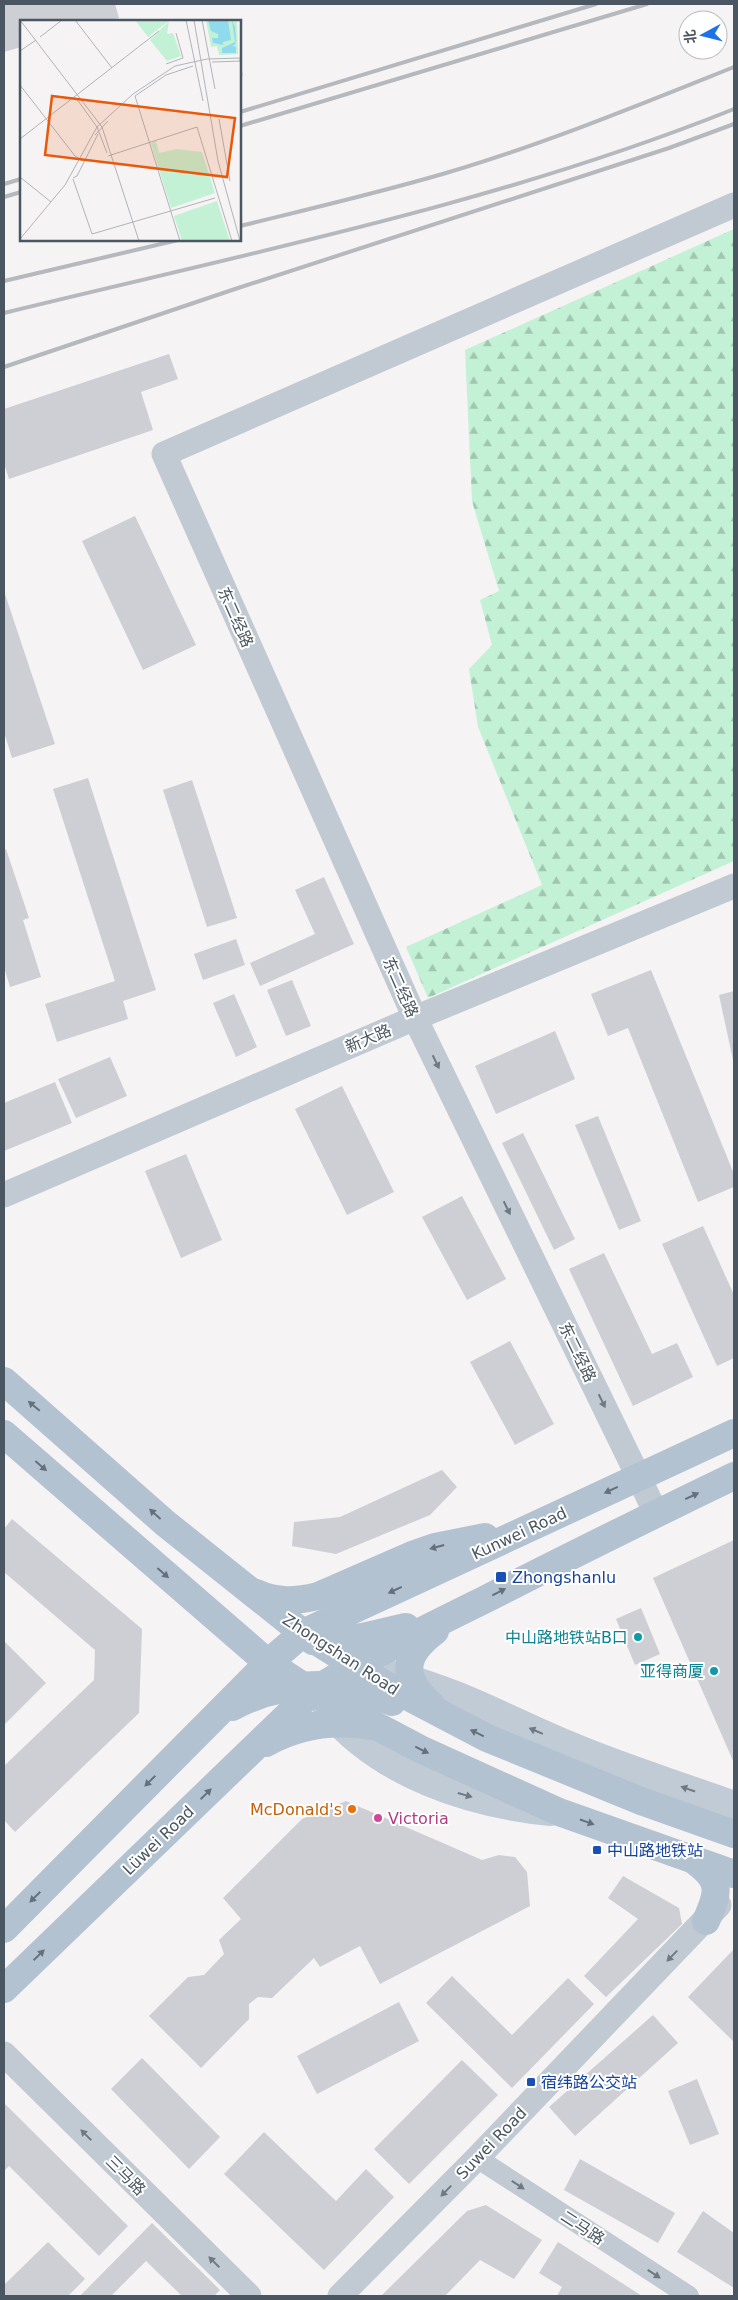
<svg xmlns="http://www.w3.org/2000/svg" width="738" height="2300" font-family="'DejaVu Sans','Noto Sans SC',sans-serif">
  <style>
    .forest { fill: url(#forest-firs) }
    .building { fill: #cdcfd5 }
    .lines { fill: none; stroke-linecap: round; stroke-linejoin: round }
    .minor { stroke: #c1cad2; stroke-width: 20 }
    .tertiary { stroke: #c1cad2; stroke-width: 25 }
    .secondary { stroke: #c1cbd6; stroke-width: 28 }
    .primary { stroke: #b3c2d1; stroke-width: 28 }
    .rail { stroke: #b5b8bd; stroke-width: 4 }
    .oneway { fill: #6e7983 }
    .oneway2 { fill: #64717d }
    .oneway3 { fill: #6e7984 }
    .transit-dot { fill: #1a4fb4; stroke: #fff; stroke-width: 2 }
    .culture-dot { fill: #0f9aa8; stroke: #fff; stroke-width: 2 }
    .food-dot { fill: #e8710a; stroke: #fff; stroke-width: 2 }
    .hotel-dot { fill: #d1479c; stroke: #fff; stroke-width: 2 }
    .labels { text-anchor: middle; stroke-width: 4; stroke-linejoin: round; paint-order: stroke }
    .street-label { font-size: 16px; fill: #4a5661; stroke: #fff }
    .transit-label { font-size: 16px; fill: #164399; stroke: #fff; text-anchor: start }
    .culture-label { font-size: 16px; fill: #0d838f; stroke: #fff; text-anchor: end }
    .food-label { font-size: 16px; fill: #c56008; stroke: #fff; text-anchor: end }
    .hotel-label { font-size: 16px; fill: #b23c85; stroke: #fff; text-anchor: start }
    .inset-road { fill: none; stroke: #b1b4b9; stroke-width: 1 }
    .view { fill: #e8590c; fill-opacity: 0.15; stroke: #e8590c; stroke-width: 2.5 }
    .inset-edge { fill: none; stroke: #4a5661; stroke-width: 2.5 }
  </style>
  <defs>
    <pattern id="forest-firs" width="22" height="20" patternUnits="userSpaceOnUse" patternTransform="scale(1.25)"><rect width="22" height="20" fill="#c3f1d5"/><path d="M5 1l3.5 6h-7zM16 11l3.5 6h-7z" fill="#a0c6b0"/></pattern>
  </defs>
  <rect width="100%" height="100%" fill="#f5f3f3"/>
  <polygon class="forest" points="734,229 734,861 428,998 406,947 542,885 478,727 469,669 492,645 480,600 499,591 472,501 465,350"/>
  <g class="building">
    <polygon points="4,4 115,4 119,18 107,21 21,21 21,47 4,52"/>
    <polygon points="169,354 178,379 141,392 153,430 9,479 4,463 4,409"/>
    <polygon points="135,516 196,645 143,670 82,541"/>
    <polygon points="4,591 55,744 12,758 4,732"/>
    <polygon points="88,778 156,990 123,1001 128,1019 57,1042 45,1004 115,981 53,789"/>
    <polygon points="192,780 237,918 207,927 163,790"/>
    <polygon points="6,849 29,918 23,920 41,977 10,987 4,967 4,850"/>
    <polygon points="324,877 354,944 260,986 250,963 315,934 295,890"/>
    <polygon points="236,939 245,965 203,980 194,954"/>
    <polygon points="651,970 734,1174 734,1187 698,1202 628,1028 608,1036 591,994"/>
    <polygon points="292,980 311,1026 286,1036 267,990"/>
    <polygon points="734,991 734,1060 733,1060 719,995"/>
    <polygon points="234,994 257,1047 236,1057 213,1003"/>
    <polygon points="555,1031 575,1079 496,1114 475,1066"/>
    <polygon points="110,1057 127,1096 76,1118 58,1079"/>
    <polygon points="55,1082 72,1123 4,1151 4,1103"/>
    <polygon points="342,1086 394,1192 347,1215 295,1109"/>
    <polygon points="598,1116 641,1221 619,1230 575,1125"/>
    <polygon points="523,1133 575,1239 554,1250 502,1143"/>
    <polygon points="186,1154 222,1240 181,1258 145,1171"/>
    <polygon points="462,1196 506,1279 467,1300 422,1217"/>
    <polygon points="703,1226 734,1295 734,1358 717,1366 662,1244"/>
    <polygon points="604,1253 652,1354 677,1343 693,1377 633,1406 569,1269"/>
    <polygon points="510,1341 554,1424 515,1445 470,1362"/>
    <polygon points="442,1470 457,1487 430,1515 336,1554 292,1546 294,1522 340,1517"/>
    <polygon points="12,1519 142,1629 139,1713 15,1832 4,1820 4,1766 94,1680 95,1650 4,1572 4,1529"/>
    <polygon points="734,1540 734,1763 653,1578"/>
    <polygon points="641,1608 660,1654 635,1665 616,1619"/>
    <polygon points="4,1641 46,1683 4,1725"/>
    <polygon points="346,1801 482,1860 499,1855 515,1857 527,1872 530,1906 380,1984 360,1946 320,1967 314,1958 272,1998 258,1997 249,2004 249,2019 201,2068 149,2016 188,1977 204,1975 224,1954 219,1940 241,1919 223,1898 302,1819"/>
    <polygon points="623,1876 679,1908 682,1924 606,1997 584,1976 638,1919 608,1898"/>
    <polygon points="734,1949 734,2042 688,1997"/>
    <polygon points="452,1976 512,2035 568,1978 594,2004 512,2088 426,2003"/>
    <polygon points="399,2002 419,2041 317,2094 297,2056"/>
    <polygon points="653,2015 678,2043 575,2136 549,2107"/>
    <polygon points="142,2058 220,2137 189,2169 111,2089"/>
    <polygon points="462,2060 498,2095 409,2184 374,2149"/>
    <polygon points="697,2079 719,2134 690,2145 668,2091"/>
    <polygon points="4,2103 128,2226 99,2256 9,2166 4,2171"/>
    <polygon points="264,2132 336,2201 366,2169 394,2197 324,2270 224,2174"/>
    <polygon points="580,2159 675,2213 658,2243 564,2190"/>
    <polygon points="486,2205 542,2240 514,2279 480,2260 445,2296 381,2296 467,2211"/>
    <polygon points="703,2211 734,2233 734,2288 677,2252"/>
    <polygon points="152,2223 220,2290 214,2296 182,2296 146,2261 111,2296 80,2296"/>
    <polygon points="48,2242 85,2279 68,2296 4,2296 4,2285"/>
    <polygon points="558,2242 642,2296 557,2296 562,2287 539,2273"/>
  </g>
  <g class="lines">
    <polyline class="minor" points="477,2158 689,2296"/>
    <g class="tertiary">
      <polyline points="4,1195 415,1018 734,886"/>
      <polyline points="656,1513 415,1018 164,454 734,205"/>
      <polyline points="4,2054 249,2296"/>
      <polyline points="340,2296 477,2158 719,1905"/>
    </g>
    <g class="secondary">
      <path d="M395,1675C456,1690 511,1721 569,1745C623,1768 679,1785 734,1805"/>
      <path d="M327,1710C381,1775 469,1804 551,1812"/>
    </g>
    <g class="primary">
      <polyline points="4,1381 165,1523 303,1633 386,1685 487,1738 641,1801 734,1834"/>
      <polyline points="4,1434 268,1663 312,1692 420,1749 559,1812 734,1874"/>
      <path d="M256,1593C277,1603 297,1601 318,1596L412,1555L435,1547L485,1537"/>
      <polyline points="313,1641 363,1637 406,1627"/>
      <path d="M431,1705C400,1677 403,1655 435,1631"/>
      <path d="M232,1707C284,1680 338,1678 392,1702"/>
      <path d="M266,1743C298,1725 334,1720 370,1726"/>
      <path d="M695,1861C722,1881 719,1892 706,1921"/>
      <polyline points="4,1929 268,1663 303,1633 734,1433"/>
      <path d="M4,1989L312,1692C368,1657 427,1628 486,1599C568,1557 651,1516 734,1476"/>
    </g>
    <g class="rail">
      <polyline points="240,112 596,4"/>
      <polyline points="240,126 647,4"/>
      <polyline points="4,184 21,179"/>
      <polyline points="4,197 21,192"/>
      <path d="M240,226C309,209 378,193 446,173C544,144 639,105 734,67"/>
      <polyline points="4,281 178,240"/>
      <path d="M4,313C249,253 500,203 734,109"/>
      <polyline points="4,367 232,290 669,148 734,124"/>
    </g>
  </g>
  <defs><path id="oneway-solid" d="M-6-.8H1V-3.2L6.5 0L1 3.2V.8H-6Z" transform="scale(1.25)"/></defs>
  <g class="oneway">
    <use href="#oneway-solid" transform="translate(436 1062) rotate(64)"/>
    <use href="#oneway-solid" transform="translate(507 1208) rotate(64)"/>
    <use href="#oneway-solid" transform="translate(602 1401) rotate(64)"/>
    <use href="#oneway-solid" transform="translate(672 1956) rotate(134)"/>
    <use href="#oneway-solid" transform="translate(86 2135) rotate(-135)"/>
    <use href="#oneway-solid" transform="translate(518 2185) rotate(33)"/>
    <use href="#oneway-solid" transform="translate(446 2191) rotate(134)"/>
    <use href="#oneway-solid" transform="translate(214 2262) rotate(-135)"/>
    <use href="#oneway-solid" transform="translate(654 2274) rotate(33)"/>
  </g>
  <g class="oneway2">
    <use href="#oneway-solid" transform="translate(34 1406) rotate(-140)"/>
    <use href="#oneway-solid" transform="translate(41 1466) rotate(41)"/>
    <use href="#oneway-solid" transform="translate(611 1490) rotate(155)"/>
    <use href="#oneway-solid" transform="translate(692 1496) rotate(-25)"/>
    <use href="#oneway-solid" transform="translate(155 1514) rotate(-138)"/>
    <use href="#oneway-solid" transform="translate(437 1547) rotate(165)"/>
    <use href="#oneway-solid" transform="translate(163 1573) rotate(41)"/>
    <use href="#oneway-solid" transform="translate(395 1590) rotate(155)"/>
    <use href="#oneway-solid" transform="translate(499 1592) rotate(-27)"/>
    <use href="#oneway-solid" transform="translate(477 1733) rotate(-154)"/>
    <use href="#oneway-solid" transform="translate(422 1750) rotate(26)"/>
    <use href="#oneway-solid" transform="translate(150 1781) rotate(135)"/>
    <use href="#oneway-solid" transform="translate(206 1794) rotate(-44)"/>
    <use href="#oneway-solid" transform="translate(587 1822) rotate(19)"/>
    <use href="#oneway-solid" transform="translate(35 1897) rotate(135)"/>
    <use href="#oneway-solid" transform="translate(39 1955) rotate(-44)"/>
  </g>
  <g class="oneway3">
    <use href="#oneway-solid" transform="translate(536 1731) rotate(-157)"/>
    <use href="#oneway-solid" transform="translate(688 1789) rotate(-161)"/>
    <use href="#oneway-solid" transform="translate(465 1795) rotate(16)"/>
  </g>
  <g class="transit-dot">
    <rect x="495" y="1571" width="12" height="12" rx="2.5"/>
    <rect x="592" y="1845" width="10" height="10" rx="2.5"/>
    <rect x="526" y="2077" width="10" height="10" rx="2.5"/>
  </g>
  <g class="culture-dot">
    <circle cx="638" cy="1637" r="5"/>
    <circle cx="714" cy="1671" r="5"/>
  </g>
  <circle class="food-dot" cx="352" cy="1809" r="5"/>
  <circle class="hotel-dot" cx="378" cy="1818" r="5"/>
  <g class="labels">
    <g class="street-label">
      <text transform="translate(236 617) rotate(66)" y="6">东二经路</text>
      <text transform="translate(401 987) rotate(66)" y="6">东二经路</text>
      <text transform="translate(368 1038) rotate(-23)" y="6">新大路</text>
      <text transform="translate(578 1352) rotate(64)" y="6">东二经路</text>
      <text transform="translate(519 1533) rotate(-25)" y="6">Kunwei Road</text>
      <text transform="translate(341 1654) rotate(33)" y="6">Zhongshan Road</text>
      <text transform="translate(158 1840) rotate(-44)" y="6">Lüwei Road</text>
      <text transform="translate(491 2143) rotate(-46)" y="6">Suwei Road</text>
      <text transform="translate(126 2175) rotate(45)" y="6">三马路</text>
      <text transform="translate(583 2227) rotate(33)" y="6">二马路</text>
    </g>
    <g class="transit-label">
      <text x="512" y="1583">Zhongshanlu</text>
      <text x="607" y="1856">中山路地铁站</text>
      <text x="541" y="2088">宿纬路公交站</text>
    </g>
    <g class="culture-label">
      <text x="628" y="1643">中山路地铁站B口</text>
      <text x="704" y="1677">亚得商厦</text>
    </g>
    <g class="food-label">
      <text x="342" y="1815">McDonald's</text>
    </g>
    <g class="hotel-label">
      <text x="388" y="1824">Victoria</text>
    </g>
  </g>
  <g transform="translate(20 20)">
    <rect width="221" height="221" fill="#f5f3f3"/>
    <path d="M115,0H150L128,17Z" fill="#c3f1d5"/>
    <path d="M136,121L139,133L157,129L182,132L195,173L151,188L131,123Z" fill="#c3f1d5"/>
    <path d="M186,0H217L218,34L199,35L197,26L191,27ZM149,1L147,14L153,13L161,36L147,41L130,20Z" fill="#c3f1d5"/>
    <path d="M197,181L210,221H162L154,196Z" fill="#c3f1d5"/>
    <path d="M188,0H208L211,20L203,22V25L193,23L192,18H198V14L191,11ZM212,0L215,7L216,20L215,25H212L216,27V33H202V28L215,22Z" fill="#90daee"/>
    <path class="inset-road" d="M0,0L82,107L119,221M55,0L92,48M166,0L183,81M174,0L198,141L220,221M182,0L195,69M20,17L42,0M0,31L16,20M220,39L222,56M192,42L222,41M146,44L163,38L156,13M0,65L55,136L63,141M115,76L160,221M115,76L146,55L173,46M56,78L77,107L87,133M199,99L210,161M75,115L88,101M0,119L139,11M88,136L177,107L212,221M0,157L31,182M53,158L57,156L78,114M53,159L72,214L195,178M0,219L45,165L77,107L113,74L155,46L187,39L222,38"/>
    <path class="view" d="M32,76L215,98L207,157L25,135Z"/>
    <rect width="221" height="221" class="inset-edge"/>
  </g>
  <rect width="738" height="2300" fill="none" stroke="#4a5661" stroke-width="10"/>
  <g transform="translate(703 35) rotate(263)"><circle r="24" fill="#ffffff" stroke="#b7bbc0"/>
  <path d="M0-4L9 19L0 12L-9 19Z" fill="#1a73e8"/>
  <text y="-8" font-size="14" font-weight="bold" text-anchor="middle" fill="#4a5661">北</text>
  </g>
</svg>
